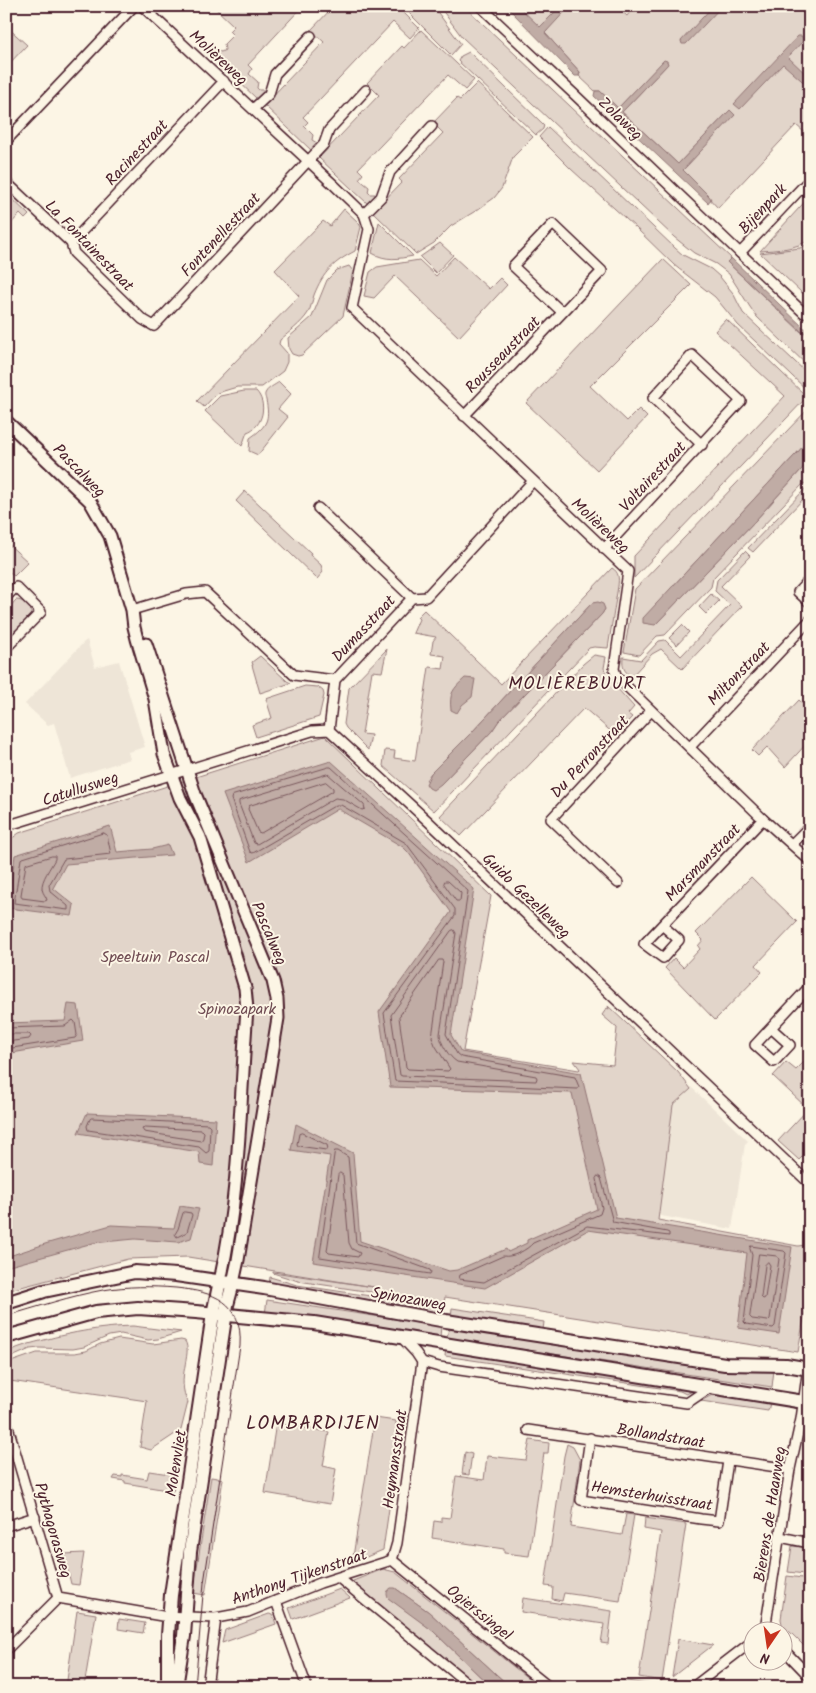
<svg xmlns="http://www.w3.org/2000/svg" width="816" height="1693" font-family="Kalam,sans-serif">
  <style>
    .built { fill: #eee5d7 }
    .green { fill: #e2d5ca; stroke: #967a7a; fill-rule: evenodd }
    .water { fill: #c0aca5; stroke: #917474 }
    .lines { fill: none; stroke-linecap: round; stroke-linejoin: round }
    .shore { stroke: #79575c; stroke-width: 1 }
    .minor-casing { stroke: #4a1f2b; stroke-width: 12 }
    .tertiary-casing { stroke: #4a1f2b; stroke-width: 15 }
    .secondary-casing { stroke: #4a1f2b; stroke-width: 16 }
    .minor { stroke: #fcf5e5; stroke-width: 9 }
    .tertiary { stroke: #fcf5e5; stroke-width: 11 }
    .secondary { stroke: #fcf5e5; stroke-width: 12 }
    .tram { stroke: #4a1f2b; stroke-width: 1 }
    .labels { text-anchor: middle; stroke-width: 4; stroke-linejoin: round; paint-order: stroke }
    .street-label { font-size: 16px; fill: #4a1f2b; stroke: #fcf5e5 }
    .park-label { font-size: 16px; fill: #704c53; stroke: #fcf5e5 }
    .neighbourhood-label { font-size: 18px; letter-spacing: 1px; fill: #4a1f2b; stroke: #fcf5e5 }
    .quarter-label { font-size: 19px; letter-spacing: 1px; fill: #4a1f2b; stroke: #fcf5e5 }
  </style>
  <rect width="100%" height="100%" fill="#fcf5e5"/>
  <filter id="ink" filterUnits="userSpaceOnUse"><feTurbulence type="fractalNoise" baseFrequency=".02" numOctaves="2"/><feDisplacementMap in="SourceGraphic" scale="10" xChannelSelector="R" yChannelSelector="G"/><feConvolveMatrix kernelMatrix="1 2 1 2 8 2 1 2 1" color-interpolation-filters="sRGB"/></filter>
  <g filter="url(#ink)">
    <g class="built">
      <polygon points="87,640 95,667 119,661 145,747 128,752 130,759 70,778 54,723 48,725 25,704 84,642"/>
      <polygon points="691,1087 748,1141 745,1144 732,1229 656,1215 672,1105"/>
    </g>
    <g class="green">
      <polygon points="213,6 303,6 248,65 252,69 249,74 258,82 257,88 259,90 264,90 264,92 257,99 212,56 217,51 221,52 225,50 224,44 233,35 229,31 234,26"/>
      <polygon points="334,6 397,6 419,28 410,38 393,22 303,117 308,122 304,126 313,135 312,140 317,143 319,142 319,144 312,151 264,105 324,42 311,30"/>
      <polygon points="402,6 433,6 461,44 451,55"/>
      <polygon points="439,6 464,6 731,258 727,262 801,332 810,334 810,368 757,317 750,307 729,274 716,264 694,253 674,237 462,37"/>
      <polygon points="507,6 616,6 627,16 630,12 624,6 810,6 810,125 804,132 796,125 718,208 683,170 734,115 730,110 678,164 622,112 668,64 664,61 618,108 600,91 595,91 579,76 580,72 545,33 548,30 539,37"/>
      <polygon points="6,26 27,45 6,67"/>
      <polygon points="421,30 474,80 465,90 448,75 358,169 363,174 359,179 369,187 368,192 370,194 375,194 375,197 368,204 319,158 379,95 367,83 402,46 404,48"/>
      <polygon points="469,52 544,125 543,129 536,135 458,61 461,56"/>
      <polygon points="477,83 533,137 513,157 502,188 494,198 477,210 451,226 434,243 416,254 373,212 402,182 399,179 443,133 433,123 457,98 460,100"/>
      <polygon points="548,127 675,248 683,255 711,269 720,277 733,293 743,313 810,376 810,393 738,325 715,297 674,265 636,228 571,169 539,137"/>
      <polygon points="6,193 29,215 25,219 20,214 6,229"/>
      <path d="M810,196L807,206C808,208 809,211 810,213C812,223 807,228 810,239C797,249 776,250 760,251Z"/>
      <path d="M344,209L358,222L361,227L355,251C334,262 323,272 314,295C312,301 311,308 308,313C301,324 289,332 280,340L279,344L287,353V362L283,371L262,387H237L217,393L204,407L197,401L299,296L275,270L323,221L330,226Z"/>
      <path d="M379,222L413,256C398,259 386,261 372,253Z"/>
      <polygon points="440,243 453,255 436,273 420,257"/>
      <polygon points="810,243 810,290 806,293 802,293 760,253 800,248"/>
      <polygon points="454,257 489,289 500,278 507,285 459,337 395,276 374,298 364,296 370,272 377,267 419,260 436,276"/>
      <polygon points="663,259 691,285 590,386 627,421 639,409 647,417 597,470 526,403"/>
      <polygon points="349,266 353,271 343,316 302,355 298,356 292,354 289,349 288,338 312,317 327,280 337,270"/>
      <polygon points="726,319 807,397 634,578 634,556 785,396 715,331"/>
      <path d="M279,382L291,394L278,409L288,417L258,455L249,451L250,438C267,426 270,420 266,400C265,396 264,395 266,392C268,388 275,385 279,382Z"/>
      <path d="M244,391H256C268,403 263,427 247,432L242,446L205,411L220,396Z"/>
      <polygon points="810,407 810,439 672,587 655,625 755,521 810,460 810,476 808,478 810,478 810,501 805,497 753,552 748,548 808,486 804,483 713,578 711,587 665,635 657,636 639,655 624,652 635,589"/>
      <polygon points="245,491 311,553 310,555 321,565 323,572 317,579 236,501"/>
      <polygon points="6,542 28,562 14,576 6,569"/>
      <path d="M745,551L750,556L721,586L742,606L682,669L661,649L652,654L631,677C624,670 622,668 623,657L641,660L659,641L665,640L681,656L730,605L715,591L717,580Z"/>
      <path d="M612,568C619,572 619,578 618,586L608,648L594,647L589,648L434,811L383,766L385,750L395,751L394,758L415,761L429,667L443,669L445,656L431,654L433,641L436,637L413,633L419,619L417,617L424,610L501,684ZM592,603L605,609L602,614L498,722L492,731L441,784L426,780L431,773L473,731Z"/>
      <polygon points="711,594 719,601 706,614 699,607"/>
      <path d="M16,600C24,600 32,607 31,615L6,643V611Z"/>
      <polygon points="682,625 689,632 677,645 669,638"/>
      <polygon points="387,649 382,672 372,671 362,734 371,735 368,750 346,728 344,724 349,688"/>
      <polygon points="594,655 606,657 604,668 607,677 634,707 628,714 632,717 615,735 584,708 461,836 440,816 583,664"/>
      <polygon points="260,656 287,681 291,683 260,693 252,665 253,665 252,662"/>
      <polygon points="305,686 318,687 323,691 324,695 319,717 256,737 252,725 272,718 266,699"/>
      <polygon points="799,700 810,710 810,740 785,767 767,747 758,756 752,750"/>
      <polygon points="325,736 491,896 463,1051 579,1070 580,1069 574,1061 613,1065 617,1028 602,1015 607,1008 609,1009 608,1006 678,1072 691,1089 673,1105 658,1220 798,1246 805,1245 805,1248 810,1249 810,1282 798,1352 445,1297 444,1303 298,1281 273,1273 273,1272 374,1287 188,1257 128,1259 6,1291 6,843 19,833"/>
      <polygon points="751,877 797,922 756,965 762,972 715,1020 665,968 674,958 683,967 700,949 698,946 703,940 696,933"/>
      <polygon points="810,1056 810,1149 799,1160 778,1141 808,1109 773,1076 786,1062 796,1070"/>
      <polygon points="270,1277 297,1285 444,1307 443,1315 384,1302 269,1284"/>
      <polygon points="267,1300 441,1326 440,1337 265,1314"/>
      <polygon points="452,1308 544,1322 543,1330 451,1317"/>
      <path d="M133,1326L181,1332L158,1339L148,1340L121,1334L109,1336L84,1347L73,1349L39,1348L30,1349L12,1357L10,1351C20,1346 32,1343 44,1340C73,1332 102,1327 133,1326Z"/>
      <polygon points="449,1327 774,1370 772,1387 447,1338"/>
      <path d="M119,1339L153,1344L181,1340L185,1341C193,1354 175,1379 188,1402L181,1430L151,1450L140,1447L147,1401L10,1381L8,1363L37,1353H75L86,1351L100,1344Z"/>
      <polygon points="446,1349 653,1381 693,1391 686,1394 680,1391 445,1356"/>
      <polygon points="712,1395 770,1403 768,1411 701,1401"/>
      <polygon points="375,1418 396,1421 396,1425 401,1426 383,1550 352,1563"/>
      <polygon points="276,1423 329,1432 323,1466 336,1469 330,1504 265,1493"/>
      <polygon points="530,1440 549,1443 548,1453 544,1453 529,1556 504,1553 504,1549 432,1538 434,1521 441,1522 441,1517 450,1518 456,1476 484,1480 487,1456 526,1460"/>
      <polygon points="567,1444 573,1447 580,1460 571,1527 622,1535 626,1514 634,1515 620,1601 564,1593 562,1601 552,1599 553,1587 545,1586 564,1456"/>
      <polygon points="465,1452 472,1454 469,1475 462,1474"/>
      <polygon points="149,1471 176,1475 173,1491 125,1483 125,1481 113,1479 115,1476 122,1477 122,1475 147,1479"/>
      <polygon points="211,1477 223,1479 205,1595 193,1593"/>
      <polygon points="645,1518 686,1524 662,1681 639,1677 661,1532 644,1529"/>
      <polygon points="792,1546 810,1548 805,1574 788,1572"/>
      <polygon points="84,1553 79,1585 71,1584 64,1554"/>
      <polygon points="383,1569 395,1572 539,1687 510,1687 429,1612 395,1588 414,1616 433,1631 491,1687 477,1687 354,1586 353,1581"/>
      <polygon points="787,1576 810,1579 804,1629 810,1636 810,1652 782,1624 781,1619"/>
      <polygon points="340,1589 350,1598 293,1619 289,1608"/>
      <polygon points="523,1598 612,1611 608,1644 601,1643 604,1624 521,1612"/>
      <polygon points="77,1611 96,1614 84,1687 66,1687"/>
      <polygon points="269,1614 273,1615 276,1624 222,1643 225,1630"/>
      <polygon points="119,1619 145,1623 143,1633 118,1629"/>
      <polygon points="678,1639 713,1645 672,1677"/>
      <polygon points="615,1679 620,1680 661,1686 610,1687"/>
    </g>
    <g class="water">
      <polygon points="509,6 518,6 540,27 561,6 570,6 545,33 580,72 579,76 575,76 508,8"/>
      <polygon points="713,6 722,6 686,44 682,44 681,41"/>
      <polygon points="798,36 802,36 803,41 788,57 810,78 810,88 783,64 740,109 734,104"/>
      <polygon points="664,60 667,61 668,64 622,112 678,164 730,110 735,115 683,170 709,196 711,199 708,203 594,96 595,91 600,91 618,108"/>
      <polygon points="731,258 804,328 810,329 810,333 802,332 727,262"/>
      <polygon points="810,439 810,460 755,521 655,625 643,623 643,618"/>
      <polygon points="598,602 603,604 605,609 602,614 498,722 492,731 441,784 433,790 429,788 426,784 431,773 473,731 592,603"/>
      <path d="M465,678L475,679L472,697L462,705L457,713L451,710C449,693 453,689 465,678Z"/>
      <polygon points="331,761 474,889 451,1035 461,1052 581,1073 616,1218 792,1247 779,1334 738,1328 747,1253 588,1230 485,1288 313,1262 330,1156 291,1150 296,1124 353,1153 360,1241 449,1271 457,1270 506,1249 508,1252 527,1243 527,1240 597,1209 572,1093 390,1087 379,1012 451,912 408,852 403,847 338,809 249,862 223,794"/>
      <polygon points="110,826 117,852 152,849 168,845 172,855 66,864 53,888 74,905 72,916 8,908 15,855"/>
      <polygon points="68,1004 78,1005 83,1041 6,1054 6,1023 65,1021"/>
      <polygon points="87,1113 216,1119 213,1166 200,1164 199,1152 78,1133"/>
      <polygon points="180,1206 199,1209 191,1238 178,1242 135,1239 93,1243 6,1267 6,1257 45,1244 111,1225 174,1228"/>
      <path d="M391,1588H395L429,1612L510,1687H491L433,1631L388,1598C386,1593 387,1591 391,1588Z"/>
    </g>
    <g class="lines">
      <g class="shore">
        <polygon points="329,767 331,767 468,891 446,1034 457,1054 461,1057 575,1077 579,1087 578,1089 395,1081 384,1013 455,916 455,909 406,843 341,805 336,805 253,853 250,852 231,799 232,796"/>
        <polygon points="328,774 364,805 365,809 362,810 343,799 335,798 257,844 254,843 239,804 239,801"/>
        <polygon points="326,782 333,788 333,791 261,833 258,832 248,809 249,806"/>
        <polygon points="104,833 107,835 111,854 64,859 49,885 50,891 68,906 68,910 14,903 21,859"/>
        <path d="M52,856H55V859C51,867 41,880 42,889C43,894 46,896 47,900L45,901L22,898L21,895L26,864Z"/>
        <polygon points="445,881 448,881 461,893 460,901 456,901 444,884"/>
        <path d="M454,930L456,933L440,1034C440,1043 449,1057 457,1062L536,1076L537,1078L536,1081L402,1076L400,1075L391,1015L451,931Z"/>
        <polygon points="439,960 442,960 443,962 432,1037 435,1045 450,1069 448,1071 408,1069 406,1067 399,1017"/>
        <polyline points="6,1028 65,1026 73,1020 75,1022 77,1035 75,1038 6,1049"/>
        <polyline points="6,1034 29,1034 31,1036 29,1039 6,1042"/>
        <polygon points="92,1118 208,1124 210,1126 209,1151 206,1153 199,1147 88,1130 87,1126 90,1119"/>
        <polygon points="145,1127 202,1130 204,1132 203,1138 201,1141 144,1132 142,1129"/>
        <polygon points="302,1133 327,1145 328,1149 326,1150 298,1146 297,1144 299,1134"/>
        <polygon points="335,1151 338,1151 348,1157 356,1243 430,1270 431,1272 430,1274 320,1257"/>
        <polygon points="340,1173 343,1175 349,1243 352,1249 360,1253 358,1257 329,1253 327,1251 338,1175"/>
        <path d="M598,1176L601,1178L613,1222L667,1232L669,1233V1236L587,1226L484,1282L459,1279L460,1275L503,1256C512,1258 527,1250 533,1243L600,1214L602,1208L596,1179Z"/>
        <polygon points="185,1212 191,1213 192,1215 187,1232 177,1237 175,1234 178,1229 183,1213"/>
        <polygon points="751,1246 784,1251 786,1253 775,1326 773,1328 746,1324 744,1322 752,1255 750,1249"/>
        <polygon points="759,1254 777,1256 779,1259 770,1319 768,1321 752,1319 750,1317"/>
        <polygon points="768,1262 770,1265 765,1298 763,1299 761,1297 765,1265"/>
      </g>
      <g class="minor-casing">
        <g id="minor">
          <polyline points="142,6 334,185 364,214 369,229 352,308 628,571 614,669 617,677 763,819 810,861"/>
          <polyline points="480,6 575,95 740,253"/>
          <polyline points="253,109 269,94 275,74 311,36"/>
          <polyline points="6,141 134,6"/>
          <polyline points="810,179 740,253 804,313 810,307"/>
          <polyline points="6,182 71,243 74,253 142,319 154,326 324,144 329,130 366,90"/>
          <polyline points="364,214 381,197 390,172 432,126"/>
          <polyline points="71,243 224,81"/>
          <polyline points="464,416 602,271 553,224 513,266 562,312"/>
          <polyline points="318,508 412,598"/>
          <polyline points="604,549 741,401 692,355 653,398 702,445"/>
          <polyline points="810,579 798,592 810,603"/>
          <polyline points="6,597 16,587 41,612 6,648"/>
          <polyline points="132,610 186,594 205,592 294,675 335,680"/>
          <polyline points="329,730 335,680 412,598 426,597 533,481"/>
          <polyline points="690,747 810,620"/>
          <polyline points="6,826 312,731 329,730 429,822 810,1184"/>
          <polyline points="792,844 810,826"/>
          <polyline points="618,883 551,819 651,711"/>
          <polyline points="662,925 679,940 663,958 644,944 763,819"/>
          <polyline points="771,1028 790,1045 774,1062 755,1045 810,986"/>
          <polyline points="401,1337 416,1353 422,1362 439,1367 687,1403 712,1386"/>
          <polyline points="6,1420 58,1598 162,1616 216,1618 248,1612 320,1583 392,1560"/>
          <polyline points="528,1430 790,1469"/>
          <polyline points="590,1438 581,1500 701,1519 719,1521 728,1461"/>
          <polyline points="6,1526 35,1517"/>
          <polyline points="780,1537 810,1543"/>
          <polyline points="392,1560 549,1687"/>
          <polyline points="392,1560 397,1543 422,1362"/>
          <polyline points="339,1578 472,1687"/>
          <polyline points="276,1601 307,1687"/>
          <polyline points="765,1630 790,1469 801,1419 810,1353"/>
          <polyline points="6,1650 58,1598"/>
          <polyline points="784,1650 810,1677"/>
          <polyline points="207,1687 216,1618"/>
          <polyline points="693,1687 754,1640"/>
        </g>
      </g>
      <g class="tertiary-casing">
        <g id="tertiary">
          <path d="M6,421L90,501L110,536L132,610L134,627L137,639L155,699L164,754L180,798L200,837L245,988L247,1009C240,1100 240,1192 220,1281"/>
          <polyline points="146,644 195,794 273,981 277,999 278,1018 238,1260 233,1283"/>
        </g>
      </g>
      <g class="secondary-casing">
        <g id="secondary">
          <polyline points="6,1303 44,1291 135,1272 176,1275 264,1288 446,1321 725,1364 786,1365 810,1369"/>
          <polyline points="6,1337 96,1312 138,1308 196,1312 314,1323 810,1403"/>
          <polyline points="168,1687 168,1635 171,1595 213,1314 220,1281"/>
          <polyline points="176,1687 184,1636 190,1552 227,1305 233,1283"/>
        </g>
      </g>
      <use href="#minor" class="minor"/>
      <use href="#tertiary" class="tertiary"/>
      <use href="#secondary" class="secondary"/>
      <path class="tram" d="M6,1316C38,1307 70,1296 103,1290C127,1286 152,1286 176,1288C214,1292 243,1301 240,1346L204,1583L195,1687"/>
    </g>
  </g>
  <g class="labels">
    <g class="street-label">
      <text transform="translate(219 57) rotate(43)" y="6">Molièreweg</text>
      <text transform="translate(621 118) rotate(44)" y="6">Zolaweg</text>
      <text transform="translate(136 152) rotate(-47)" y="6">Racinestraat</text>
      <text transform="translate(762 208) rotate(-47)" y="6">Bijenpark</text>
      <text transform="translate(220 234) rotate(-47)" y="6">Fontenellestraat</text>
      <text transform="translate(90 245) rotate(46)" y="6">La Fontainestraat</text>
      <text transform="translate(502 354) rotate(-46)" y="6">Rousseaustraat</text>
      <text transform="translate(80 470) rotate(46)" y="6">Pascalweg</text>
      <text transform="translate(652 476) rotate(-47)" y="6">Voltairestraat</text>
      <text transform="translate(601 525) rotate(43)" y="6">Molièreweg</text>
      <text transform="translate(363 628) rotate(-47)" y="6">Dumasstraat</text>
      <text transform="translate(738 673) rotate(-46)" y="6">Miltonstraat</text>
      <text transform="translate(589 756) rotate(-47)" y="6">Du Perronstraat</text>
      <text transform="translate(80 788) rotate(-18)" y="6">Catullusweg</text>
      <text transform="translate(702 862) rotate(-46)" y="6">Marsmanstraat</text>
      <text transform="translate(527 895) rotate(44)" y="6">Guido Gezelleweg</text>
      <text transform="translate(270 933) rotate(67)" y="6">Pascalweg</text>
      <text transform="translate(409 1298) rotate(10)" y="6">Spinozaweg</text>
      <text transform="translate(661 1435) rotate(9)" y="6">Bollandstraat</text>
      <text transform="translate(394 1459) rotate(-82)" y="6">Heymansstraat</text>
      <text transform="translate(175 1463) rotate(-81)" y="6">Molenvliet</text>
      <text transform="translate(652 1495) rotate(9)" y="6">Hemsterhuisstraat</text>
      <text transform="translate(769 1514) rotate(-81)" y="6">Bierens de Haanweg</text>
      <text transform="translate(54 1530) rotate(74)" y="6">Pythagorasweg</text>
      <text transform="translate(299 1576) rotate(-19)" y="6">Anthony Tijkenstraat</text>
      <text transform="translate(480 1612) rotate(39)" y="6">Ogierssingel</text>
    </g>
    <g class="park-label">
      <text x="155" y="962">Speeltuin Pascal</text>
      <text x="237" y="1014">Spinozapark</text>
    </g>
    <g class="neighbourhood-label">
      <text x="577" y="689">MOLIÈREBUURT</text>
    </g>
    <g class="quarter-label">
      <text x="313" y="1429">LOMBARDIJEN</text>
    </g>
  </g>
  <rect width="816" height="1693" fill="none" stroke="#fcf5e5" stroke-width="25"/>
  <rect x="12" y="12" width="791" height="1668" fill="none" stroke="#4a1f2b" stroke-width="2" filter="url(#ink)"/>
  <g transform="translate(768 1646) rotate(193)"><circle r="24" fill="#fcf5e5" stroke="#b59f9b"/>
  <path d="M0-4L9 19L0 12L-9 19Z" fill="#c8321e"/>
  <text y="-8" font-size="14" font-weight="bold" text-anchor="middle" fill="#4a1f2b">N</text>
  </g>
</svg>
